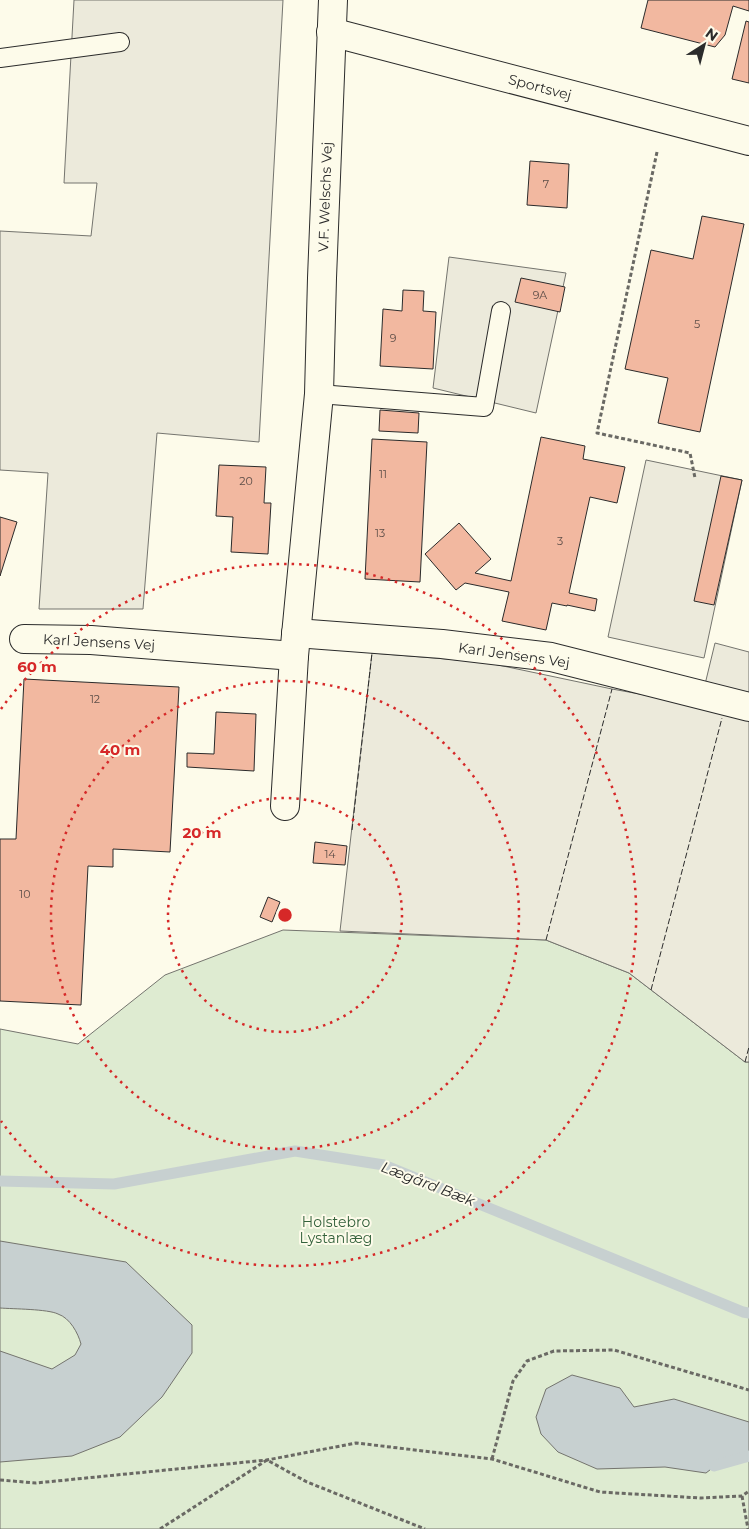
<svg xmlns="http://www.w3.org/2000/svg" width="749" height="1529" font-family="Montserrat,sans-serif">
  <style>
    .green { fill: #deebd1; stroke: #74746e }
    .parking { fill: #eceadb; stroke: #74746e }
    .water { fill: #c7d0d0; stroke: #74746e }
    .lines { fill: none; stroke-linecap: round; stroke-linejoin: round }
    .stream { stroke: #c7d0d0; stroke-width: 11 }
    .building { fill: #f2b8a0; stroke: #2b2b2b }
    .lane-casing { stroke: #2b2b2b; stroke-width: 20 }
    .street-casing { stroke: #2b2b2b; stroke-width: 30 }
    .path { stroke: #6a6964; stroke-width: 3; stroke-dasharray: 4 2.5; stroke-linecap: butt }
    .lane { stroke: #fdfbea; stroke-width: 18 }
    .street { stroke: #fdfbea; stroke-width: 28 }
    .fence { stroke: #2b2b2b; stroke-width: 1; stroke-dasharray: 6 2.5; stroke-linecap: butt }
    .ring { fill: none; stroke: #d62828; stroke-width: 2.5; stroke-dasharray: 2.5 5 }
    .labels { text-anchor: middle; stroke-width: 4; stroke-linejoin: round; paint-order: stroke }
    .number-label { font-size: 11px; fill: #5d4e48 }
    .street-label { font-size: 14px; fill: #2b2b2b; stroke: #fdfbea }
    .park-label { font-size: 14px; fill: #34623c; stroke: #fdfbea }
    .water-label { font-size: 15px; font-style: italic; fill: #2b2b2b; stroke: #fdfbea }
    .centre { fill: #d62828; stroke: #fdfbea; stroke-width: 2.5 }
    .ring-label { font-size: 15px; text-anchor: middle; font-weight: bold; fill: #d62828; stroke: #fdfbea; stroke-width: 4; stroke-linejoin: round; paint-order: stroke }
  </style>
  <rect width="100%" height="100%" fill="#fdfbea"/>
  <polygon class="green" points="283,930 546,940 629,973 745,1062 749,1062 749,1529 0,1529 0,1029 78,1044 165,975"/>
  <g class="parking">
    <polygon points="74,0 283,0 259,442 157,433 143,609 39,609 48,473 0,470 0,231 91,236 97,183 64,183"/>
    <polygon points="449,257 566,273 536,413 433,388"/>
    <polygon points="646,460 742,480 704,658 608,637"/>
    <polygon points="715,643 749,652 749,1062 745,1062 629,973 546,940 340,931 372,653 484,662 612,689 700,705"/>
  </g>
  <g class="water">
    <path d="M0,1241L126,1262L192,1325V1353L162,1397L120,1437L72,1456L0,1462V1351L52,1369L75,1355L81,1344C78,1333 70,1318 58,1314C48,1309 13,1309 0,1308Z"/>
    <polygon points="572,1375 620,1388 634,1407 674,1399 749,1422 749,1456 715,1466 706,1473 665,1467 597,1469 558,1452 541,1434 536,1417 546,1389"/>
  </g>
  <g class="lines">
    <g class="stream">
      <polyline points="0,1181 114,1184 295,1151 384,1165 743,1312 749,1313"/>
      <polyline points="714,1466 749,1456"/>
    </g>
  </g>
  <g class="building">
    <polygon points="648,0 749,0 749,11 733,6 725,35 715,47 641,28"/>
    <polygon points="746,21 749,22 749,83 732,79"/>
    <polygon points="530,161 569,164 567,208 527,205"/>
    <polygon points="702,216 744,224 700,432 658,423 668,378 625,369 651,250 693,259"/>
    <polygon points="521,278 565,287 560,312 515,302"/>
    <polygon points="403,290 424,291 423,311 436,312 433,369 380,366 383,309 402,311"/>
    <polygon points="380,410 419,413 418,433 379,431"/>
    <polygon points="541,437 585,446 583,459 625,467 617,503 590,497 569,593 597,599 595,611 567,605 567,606 552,603 546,630 502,621 509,592 465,583 456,590 425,554 459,523 491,559 475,573 511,581"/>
    <polygon points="372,439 427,442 420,582 365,579"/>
    <polygon points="219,465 266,467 264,503 271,503 268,554 231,552 233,517 216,516"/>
    <polygon points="721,476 742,480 714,605 694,601"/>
    <polygon points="0,517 17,522 0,576"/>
    <polygon points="24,679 179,687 170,852 113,849 113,867 88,866 81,1005 0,1001 0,839 16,839"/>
    <polygon points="216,712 256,714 254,771 187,767 187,753 214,754"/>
    <polygon points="315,842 347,846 345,865 313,863"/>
    <polygon points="268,897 280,902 272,922 260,917"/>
  </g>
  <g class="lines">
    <g class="lane-casing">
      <g id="lane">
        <polyline points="0,58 120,42"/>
        <polyline points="319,394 484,407 501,311"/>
      </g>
    </g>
    <g class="street-casing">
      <g id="street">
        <polyline points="331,32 749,141"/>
        <polyline points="296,633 442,644 551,657 749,707"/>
        <polyline points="24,639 91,640 294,656 285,806"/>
        <polyline points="294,656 319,394 322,278 333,0"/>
      </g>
    </g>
    <g class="path">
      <polyline points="657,152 597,433 690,453 695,478"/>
      <polyline points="492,1459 513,1381 527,1361 554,1351 614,1350 749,1390"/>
      <polyline points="0,1480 36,1483 267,1460 356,1443 492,1459 600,1492 701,1498 742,1496 749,1491"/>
      <polyline points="742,1496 748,1529"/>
      <polyline points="160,1529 267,1460 307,1482 425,1529"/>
    </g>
    <use href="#lane" class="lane"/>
    <use href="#street" class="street"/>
    <g class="fence">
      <polyline points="352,830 372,653"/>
      <polyline points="546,940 612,689"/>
      <polyline points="651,990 722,718"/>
      <polyline points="745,1062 749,1047"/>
    </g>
  </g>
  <g class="ring">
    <circle cx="285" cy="915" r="117"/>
    <circle cx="285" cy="915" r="234"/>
    <path d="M1 709A351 351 0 1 1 1 1121"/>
  </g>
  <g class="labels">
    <g class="number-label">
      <text x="546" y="188">7</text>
      <text x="540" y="299">9A</text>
      <text x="697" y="328">5</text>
      <text x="393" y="342">9</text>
      <text x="383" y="478">11</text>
      <text x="246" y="485">20</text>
      <text x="380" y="537">13</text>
      <text x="560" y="545">3</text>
      <text x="95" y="703">12</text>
      <text x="330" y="858">14</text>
      <text x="25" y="898">10</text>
    </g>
    <g class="street-label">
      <text transform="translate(540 87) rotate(15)" y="5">Sportsvej</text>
      <text transform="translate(325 197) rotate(-88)" y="5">V.F. Welschs Vej</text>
      <text transform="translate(99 642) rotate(3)" y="5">Karl Jensens Vej</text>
      <text transform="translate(514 655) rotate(8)" y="5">Karl Jensens Vej</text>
    </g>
    <g class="park-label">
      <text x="336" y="1227">Holstebro<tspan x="336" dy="16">Lystanlæg</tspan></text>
    </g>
    <g class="water-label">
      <text transform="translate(428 1184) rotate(21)" y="5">Lægård Bæk</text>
    </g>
  </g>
  <circle cx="285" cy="915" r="8" class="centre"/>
  <g class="ring-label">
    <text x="37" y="672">60 m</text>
    <text x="120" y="755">40 m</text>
    <text x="202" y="838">20 m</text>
  </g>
  <g transform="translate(704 45) rotate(36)" stroke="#fdfbea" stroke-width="4" paint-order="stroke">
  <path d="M0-4L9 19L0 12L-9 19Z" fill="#2b2b2b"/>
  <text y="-8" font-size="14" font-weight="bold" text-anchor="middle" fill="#2b2b2b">N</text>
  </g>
</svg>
